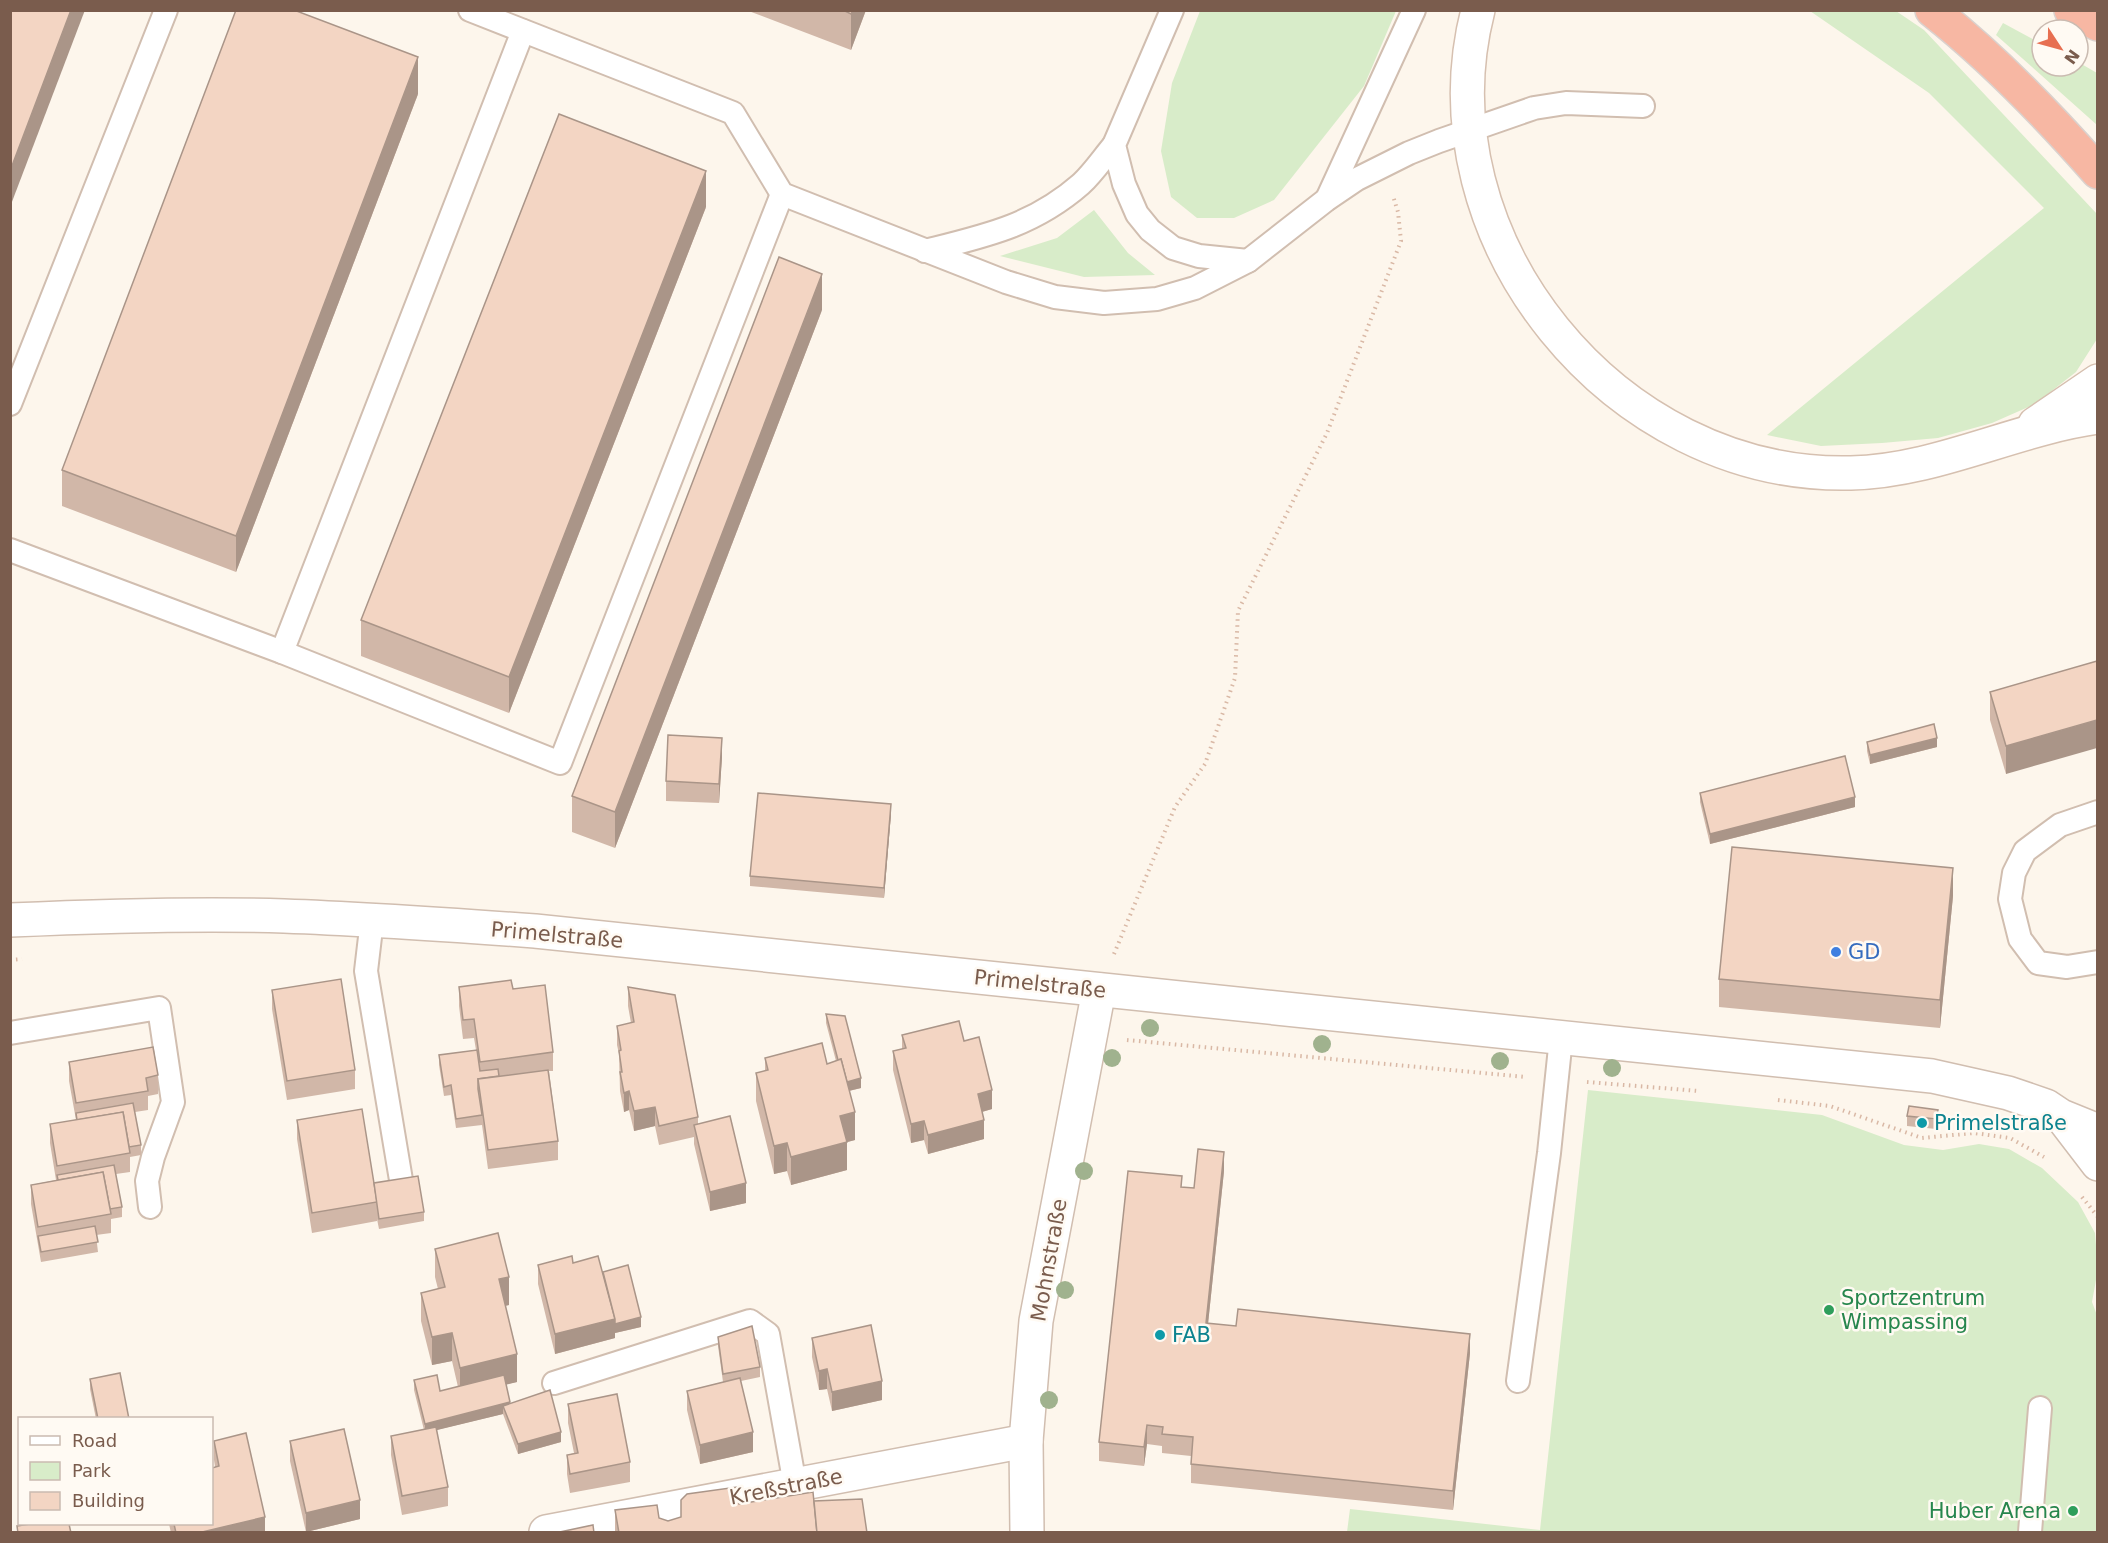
<svg xmlns="http://www.w3.org/2000/svg" width="2108" height="1543" font-family="'DejaVu Sans',sans-serif">
  <style>
    .green { fill: #d8ecc9 }
    .lines { fill: none; stroke-linecap: round; stroke-linejoin: round }
    .lane-casing { stroke: #d1beb0; stroke-width: 26 }
    .street-casing { stroke: #d1beb0; stroke-width: 36 }
    .secondary-casing { stroke: #d6c0b0; stroke-width: 36 }
    .highway-casing { stroke: #dad1cd; stroke-width: 36 }
    .path { stroke: #d9b8a5; stroke-width: 4; stroke-dasharray: 1.5 4.5; stroke-linecap: butt }
    .lane { stroke: #fff; stroke-width: 22 }
    .street { stroke: #fff; stroke-width: 33 }
    .secondary { stroke: #fff; stroke-width: 33 }
    .highway { stroke: #f7b7a3; stroke-width: 33 }
    .tree { fill: #a0b28e }
    .wall { fill: #d1b7a8 }
    .shaded-wall { fill: #aa9588 }
    .building { fill: #f3d5c3; stroke: #aa9588; stroke-width: 1.5 }
    .shop-dot { fill: #3f7fe0; stroke: #fffaf3; stroke-width: 2 }
    .culture-dot { fill: #0f9aa8; stroke: #fffaf3; stroke-width: 2 }
    .leisure-dot { fill: #2e9e5b; stroke: #fffaf3; stroke-width: 2 }
    .labels { text-anchor: middle; stroke-width: 5; stroke-linejoin: round; paint-order: stroke }
    .street-label { font-size: 21px; fill: #7a5c4d; stroke: #fffaf3 }
    .shop-label { font-size: 21px; fill: #366cbe; stroke: #fffaf3; text-anchor: start }
    .culture-label { font-size: 21px; fill: #0d838f; stroke: #fffaf3; text-anchor: start }
    .leisure-label { font-size: 21px; fill: #27864d; stroke: #fffaf3; text-anchor: start }
  </style>
  <rect width="100%" height="100%" fill="#fdf6ec"/>
  <g class="green">
    <polygon points="1200,11 1396,11 1364,86 1274,200 1234,218 1197,218 1171,197 1161,151 1172,83"/>
    <polygon points="1810,11 1896,11 1924,30 2097,214 2097,339 2076,372 2035,404 1992,423 1938,438 1882,443 1821,446 1767,435 2044,208 1929,93"/>
    <polygon points="2003,23 2042,44 2042,66 2078,66 2078,62 2097,73 2097,125 1996,35"/>
    <polygon points="1094,210 1128,253 1155,275 1084,277 1000,256 1057,238"/>
    <polygon points="1588,1090 1822,1115 1904,1145 1943,1150 1979,1144 2009,1149 2042,1168 2078,1202 2095,1233 2098,1269 2092,1302 2098,1318 2097,1532 1347,1532 1350,1509 1540,1530"/>
  </g>
  <g class="lines">
    <g class="lane-casing">
      <g id="lane">
        <polyline points="470,10 733,113 782,194 1006,282 1055,297 1104,303 1157,299 1195,288 1248,261 1326,200 1357,179 1409,153 1439,141 1534,108 1566,103 1643,106"/>
        <polyline points="1172,10 1114,145 1124,184 1137,214 1150,230 1173,248 1199,256 1248,261"/>
        <polyline points="523,31 282,652 560,763 782,194"/>
        <polyline points="1327,199 1414,10"/>
        <path d="M925,251C985,236 1033,226 1081,184C1093,173 1103,158 1114,145"/>
        <polyline points="10,404 166,10"/>
        <polyline points="10,550 282,652"/>
        <polyline points="2098,812 2060,825 2025,851 2014,873 2010,899 2020,939 2038,963 2067,967 2098,962"/>
        <polyline points="372,920 366,971 401,1180"/>
        <polyline points="10,1033 159,1008 173,1102 153,1157 147,1181 150,1207"/>
        <polyline points="1518,1381 1549,1153 1561,1038"/>
        <polyline points="554,1383 750,1321 768,1334 795,1485"/>
        <polyline points="2030,1532 2040,1408"/>
      </g>
    </g>
    <g class="street-casing">
      <g id="street">
        <path d="M10,920C102,916 193,913 284,916C368,919 452,925 535,931L1932,1076L2008,1093L2046,1106L2061,1116L2098,1131"/>
        <polyline points="2062,1117 2098,1164"/>
        <polyline points="546,1532 1026,1441"/>
        <polyline points="1027,1532 1026,1441 1036,1321 1099,990"/>
      </g>
    </g>
    <g class="secondary-casing">
      <g id="secondary">
        <path d="M1478,10C1419,239 1616,479 1851,473C1937,471 2013,429 2098,417"/>
        <polyline points="2035,424 2098,381"/>
      </g>
    </g>
    <g class="highway-casing">
      <g id="highway">
        <path d="M1932,10C1993,58 2047,114 2098,172"/>
        <polyline points="2071,10 2098,24"/>
      </g>
    </g>
    <g class="path">
      <polyline points="1114,954 1175,807 1205,764 1235,678 1238,611 1327,433 1401,241 1398,212 1393,196"/>
      <polyline points="10,960 22,959"/>
      <polyline points="1127,1040 1526,1077"/>
      <polyline points="1587,1082 1699,1091"/>
      <polyline points="1778,1100 1830,1106 1922,1138 1974,1133 2010,1138 2044,1157"/>
      <polyline points="2082,1197 2098,1217"/>
    </g>
    <use href="#lane" class="lane"/>
    <use href="#street" class="street"/>
    <use href="#secondary" class="secondary"/>
    <use href="#highway" class="highway"/>
  </g>
  <g class="tree">
    <circle cx="1150" cy="1028" r="9"/>
    <circle cx="1322" cy="1044" r="9"/>
    <circle cx="1112" cy="1058" r="9"/>
    <circle cx="1500" cy="1061" r="9"/>
    <circle cx="1612" cy="1068" r="9"/>
    <circle cx="1084" cy="1171" r="9"/>
    <circle cx="1065" cy="1290" r="9"/>
    <circle cx="1049" cy="1400" r="9"/>
  </g>
  <g class="wall">
    <polygon points="746,10 866,10 851,50"/>
    <polygon points="418,94 236,572 62,506 62,470"/>
    <polygon points="706,207 509,713 361,656 361,620"/>
    <polygon points="822,310 615,848 572,832 572,796"/>
    <polygon points="2097,661 2006,774 1990,720 1990,692"/>
    <polygon points="1867,742 1937,747 1870,764 1867,751"/>
    <polygon points="722,757 719,803 666,801 666,781"/>
    <polygon points="1700,793 1855,807 1710,844 1700,802"/>
    <polygon points="891,814 884,898 750,886 750,876"/>
    <polygon points="1953,896 1940,1028 1719,1007 1719,979"/>
    <polygon points="459,987 513,989 553,1052 553,1071 549,1071 558,1141 558,1160 488,1169 482,1125 456,1128 451,1095 444,1096 439,1065 439,1055 476,1050 474,1038 463,1039 459,1006"/>
    <polygon points="628,987 698,1117 698,1124 746,1203 710,1211 694,1144 694,1137 659,1145 655,1126 634,1131 629,1110 624,1112 620,1091 619,1054 617,1045 617,1026 631,1023 628,1006"/>
    <polygon points="272,990 355,1070 355,1089 287,1100 272,1009"/>
    <polygon points="826,1014 861,1088 849,1091 855,1140 847,1142 847,1170 791,1185 787,1171 774,1174 756,1101 756,1073 765,1071 765,1058 827,1064 836,1061 826,1023"/>
    <polygon points="902,1035 964,1041 992,1109 982,1112 984,1139 928,1154 924,1140 911,1143 893,1070 893,1051 902,1049"/>
    <polygon points="69,1062 158,1075 158,1094 148,1096 148,1110 135,1112 141,1145 141,1155 130,1157 130,1172 116,1174 122,1207 122,1217 111,1219 111,1233 96,1235 98,1252 41,1262 31,1204 31,1185 56,1180 50,1143 50,1124 76,1120 69,1081"/>
    <polygon points="1907,1116 1938,1120 1936,1129 1907,1126"/>
    <polygon points="297,1120 374,1183 424,1212 424,1221 379,1229 377,1219 377,1221 312,1233 297,1139"/>
    <polygon points="1224,1171 1208,1324 1470,1353 1453,1510 1191,1483 1191,1456 1162,1453 1162,1446 1147,1444 1144,1466 1099,1461 1099,1442 1182,1187 1194,1188"/>
    <polygon points="435,1249 509,1305 505,1306 517,1382 506,1384 510,1403 561,1442 518,1454 503,1414 436,1430 448,1487 448,1506 402,1515 391,1455 391,1436 424,1430 414,1390 414,1380 440,1391 458,1387 452,1361 432,1365 421,1321 421,1293 438,1289 435,1277"/>
    <polygon points="573,1263 603,1272 641,1327 615,1333 615,1338 555,1354 538,1284 538,1265"/>
    <polygon points="718,1337 760,1367 760,1377 741,1381 753,1452 700,1464 687,1410 687,1391 723,1382 718,1346"/>
    <polygon points="812,1338 882,1400 832,1411 827,1389 819,1390 812,1357"/>
    <polygon points="90,1379 129,1419 96,1419 90,1389"/>
    <polygon points="568,1404 630,1462 630,1482 570,1493 567,1474 567,1455 574,1453 568,1423"/>
    <polygon points="214,1441 265,1533 171,1533 169,1524 212,1524 215,1467 214,1460"/>
    <polygon points="290,1441 360,1519 306,1532 290,1461"/>
    <polygon points="814,1501 867,1533 615,1533 615,1510 659,1518 668,1521 739,1504"/>
  </g>
  <g class="shaded-wall">
    <polygon points="71,10 85,10 10,207 10,171"/>
    <polygon points="853,10 866,10 851,50 851,14"/>
    <polygon points="418,57 418,94 236,572 236,536"/>
    <polygon points="706,171 706,207 509,713 509,677"/>
    <polygon points="822,274 822,310 615,848 615,812"/>
    <polygon points="2097,720 2097,748 2006,774 2006,746"/>
    <polygon points="722,738 722,757 719,803 719,784"/>
    <polygon points="1937,738 1937,747 1870,764 1870,755"/>
    <polygon points="1855,797 1855,807 1710,844 1710,834"/>
    <polygon points="891,804 891,814 884,898 884,888"/>
    <polygon points="1953,868 1953,896 1940,1028 1940,1000"/>
    <polygon points="861,1078 861,1088 844,1092 844,1082"/>
    <polygon points="992,1090 992,1109 978,1113 978,1094"/>
    <polygon points="629,1091 629,1110 624,1112 624,1093"/>
    <polygon points="655,1107 655,1126 634,1131 634,1111"/>
    <polygon points="855,1112 855,1140 840,1144 840,1116"/>
    <polygon points="984,1120 984,1139 928,1154 928,1135"/>
    <polygon points="924,1121 924,1140 911,1143 911,1124"/>
    <polygon points="847,1142 847,1170 791,1185 791,1157"/>
    <polygon points="787,1143 787,1171 774,1174 774,1146"/>
    <polygon points="1224,1152 1224,1171 1206,1343 1206,1323"/>
    <polygon points="746,1183 746,1203 710,1211 710,1192"/>
    <polygon points="509,1277 509,1305 499,1307 499,1279"/>
    <polygon points="641,1317 641,1327 615,1333 615,1338 555,1354 555,1334 615,1319"/>
    <polygon points="452,1333 452,1361 432,1365 432,1337"/>
    <polygon points="1470,1334 1470,1353 1453,1510 1453,1491"/>
    <polygon points="517,1354 517,1382 460,1396 460,1368"/>
    <polygon points="827,1369 827,1389 819,1390 819,1371"/>
    <polygon points="882,1381 882,1400 832,1411 832,1392"/>
    <polygon points="510,1402 506,1413 503,1406 503,1414 425,1433 425,1424"/>
    <polygon points="1147,1425 1147,1444 1144,1466 1144,1447"/>
    <polygon points="561,1432 561,1442 518,1454 518,1444"/>
    <polygon points="753,1432 753,1452 700,1464 700,1445"/>
    <polygon points="360,1500 360,1519 306,1532 306,1513"/>
    <polygon points="265,1517 265,1533 198,1533"/>
  </g>
  <g class="building">
    <polygon points="10,10 71,10 10,171"/>
    <polygon points="236,10 294,10 418,57 236,536 62,470"/>
    <polygon points="843,10 853,10 851,14"/>
    <polygon points="559,114 706,171 509,677 361,620"/>
    <polygon points="779,257 822,274 615,812 572,796"/>
    <polygon points="2097,661 2097,720 2006,746 1990,692"/>
    <polygon points="1934,724 1937,738 1870,755 1867,742"/>
    <polygon points="668,735 722,738 719,784 666,781"/>
    <polygon points="1845,756 1855,797 1710,834 1700,793"/>
    <polygon points="758,793 891,804 884,888 750,876"/>
    <polygon points="1732,847 1953,868 1940,1000 1719,979"/>
    <polygon points="341,979 355,1070 287,1081 272,990"/>
    <polygon points="511,980 513,989 545,985 553,1052 480,1062 474,1019 463,1020 459,987"/>
    <polygon points="628,987 675,995 698,1117 659,1126 655,1107 634,1111 629,1091 624,1093 620,1072 622,1072 619,1051 621,1050 617,1026 634,1022"/>
    <polygon points="826,1014 845,1016 861,1078 847,1082 841,1059 838,1060"/>
    <polygon points="959,1021 964,1041 979,1037 992,1090 978,1094 984,1120 928,1135 924,1121 911,1124 893,1051 906,1048 902,1035"/>
    <polygon points="822,1043 827,1064 841,1059 855,1112 840,1116 847,1142 791,1157 787,1143 774,1146 756,1073 768,1070 765,1058"/>
    <polygon points="153,1047 158,1075 146,1078 148,1091 76,1103 69,1062"/>
    <polygon points="477,1050 480,1071 498,1069 499,1076 478,1079 478,1089 482,1115 456,1119 451,1085 444,1087 439,1055"/>
    <polygon points="548,1070 558,1141 488,1150 478,1079"/>
    <polygon points="133,1103 141,1145 129,1147 123,1112 77,1120 76,1113"/>
    <polygon points="1909,1106 1938,1110 1936,1119 1907,1116"/>
    <polygon points="362,1109 377,1202 312,1213 297,1120"/>
    <polygon points="123,1112 130,1153 57,1166 50,1124"/>
    <polygon points="730,1116 746,1183 710,1192 694,1125"/>
    <polygon points="1198,1149 1224,1152 1206,1323 1236,1326 1238,1309 1470,1334 1453,1491 1191,1464 1193,1437 1162,1434 1163,1427 1147,1425 1144,1447 1099,1442 1128,1171 1182,1176 1181,1187 1194,1188"/>
    <polygon points="114,1165 122,1207 110,1209 103,1172 58,1180 57,1175"/>
    <polygon points="103,1172 111,1214 38,1227 31,1185"/>
    <polygon points="418,1176 424,1212 379,1219 374,1183"/>
    <polygon points="95,1226 98,1242 41,1252 38,1236"/>
    <polygon points="498,1233 509,1277 499,1279 517,1354 460,1368 452,1333 432,1337 421,1293 445,1287 435,1249"/>
    <polygon points="572,1256 573,1263 598,1256 615,1319 555,1334 538,1265"/>
    <polygon points="628,1265 641,1317 615,1324 615,1319 603,1272"/>
    <polygon points="871,1325 882,1381 832,1392 827,1369 819,1371 812,1338"/>
    <polygon points="752,1326 760,1367 723,1374 718,1337"/>
    <polygon points="120,1373 129,1419 98,1419 90,1379"/>
    <polygon points="437,1375 440,1391 504,1375 510,1402 425,1424 414,1380"/>
    <polygon points="740,1378 753,1432 700,1445 687,1391"/>
    <polygon points="550,1390 561,1432 518,1444 503,1406"/>
    <polygon points="617,1394 630,1462 570,1474 567,1455 578,1453 568,1404"/>
    <polygon points="436,1427 448,1487 402,1496 391,1436"/>
    <polygon points="344,1429 360,1500 306,1513 290,1441"/>
    <polygon points="246,1433 265,1517 198,1533 176,1533 174,1524 212,1524 212,1468 219,1466 214,1441"/>
    <polygon points="737,1487 739,1504 813,1492 817,1533 619,1533 615,1510 657,1505 659,1518 668,1521 681,1517 681,1500 687,1494"/>
    <polygon points="862,1499 867,1533 817,1533 814,1501"/>
    <polygon points="30,1524 69,1524 71,1533 18,1533 17,1526"/>
    <polygon points="593,1525 594,1533 555,1533"/>
  </g>
  <circle class="shop-dot" cx="1836" cy="952" r="6"/>
  <g class="culture-dot">
    <circle cx="1922" cy="1123" r="6"/>
    <circle cx="1160" cy="1335" r="6"/>
  </g>
  <g class="leisure-dot">
    <circle cx="1829" cy="1310" r="6"/>
    <circle cx="2073" cy="1511" r="6"/>
  </g>
  <g class="labels">
    <g class="street-label">
      <text transform="translate(557 935) rotate(5)" y="7">Primelstraße</text>
      <text transform="translate(1040 984) rotate(6)" y="7">Primelstraße</text>
      <text transform="translate(1049 1260) rotate(-80)" y="7">Mohnstraße</text>
      <text transform="translate(786 1487) rotate(-11)" y="7">Kreßstraße</text>
    </g>
    <g class="shop-label">
      <text x="1848" y="959">GD</text>
    </g>
    <g class="culture-label">
      <text x="1934" y="1130">Primelstraße</text>
      <text x="1172" y="1342">FAB</text>
    </g>
    <g class="leisure-label">
      <text x="1841" y="1305">Sportzentrum<tspan x="1841" dy="24">Wimpassing</tspan></text>
      <text x="2061" y="1518" text-anchor="end">Huber Arena</text>
    </g>
  </g>
  <rect width="2108" height="1543" fill="none" stroke="#7a5c4d" stroke-width="24"/>
  <rect x="18" y="1417" width="195" height="108" fill="#fffaf3" stroke="#cabbb1" stroke-width="1.5"/>
  <rect x="30" y="1436" width="30" height="9" fill="#ffffff" stroke="#cabbb1" stroke-width="1.5"/>
  <text x="72" y="1447" font-size="18" fill="#7a5c4d">Road</text>
  <rect x="30" y="1462" width="30" height="18" fill="#d8ecc9" stroke="#cabbb1" stroke-width="1.5"/>
  <text x="72" y="1477" font-size="18" fill="#7a5c4d">Park</text>
  <rect x="30" y="1492" width="30" height="18" fill="#f3d5c3" stroke="#cabbb1" stroke-width="1.5"/>
  <text x="72" y="1507" font-size="18" fill="#7a5c4d">Building</text>
  <g transform="translate(2060 48) rotate(126)"><circle r="28" fill="#fffaf3" stroke="#cabbb1" stroke-width="1.5"/>
  <path d="M0-4.5L10 22L0 15L-10 22Z" fill="#e76f51"/>
  <text y="-9" font-size="16" font-weight="bold" text-anchor="middle" fill="#7a5c4d">N</text>
  </g>
</svg>
